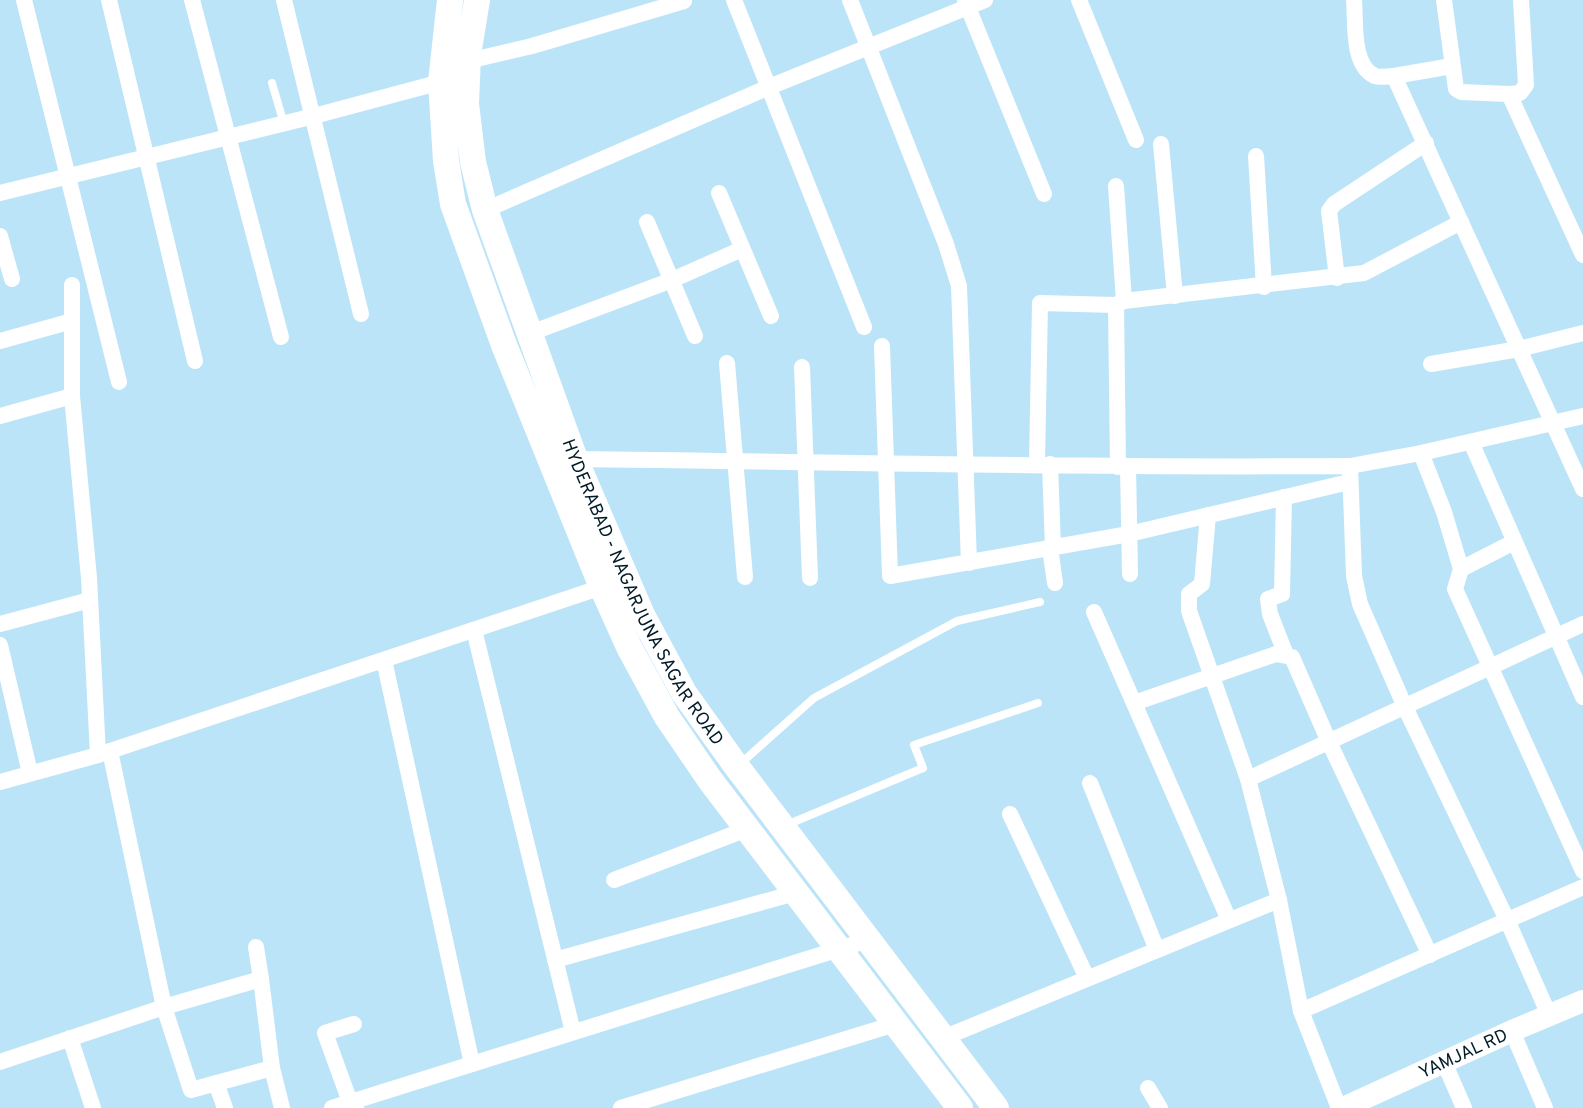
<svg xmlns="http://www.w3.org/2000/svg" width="1583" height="1108" font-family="Overpass,sans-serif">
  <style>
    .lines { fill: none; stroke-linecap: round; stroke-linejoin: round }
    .lane { stroke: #fff; stroke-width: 8 }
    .street { stroke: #fff; stroke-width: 16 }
    .secondary { stroke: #fff; stroke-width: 22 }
    .primary { stroke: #fff; stroke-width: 26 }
    .labels { text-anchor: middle; stroke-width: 4.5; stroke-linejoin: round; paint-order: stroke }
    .street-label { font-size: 18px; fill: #001b27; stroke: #d4effc }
  </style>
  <rect width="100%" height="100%" fill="#bce4f8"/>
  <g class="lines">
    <g class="lane">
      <polyline points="272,83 284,124"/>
      <polyline points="739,765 814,698 957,621 1040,602"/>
      <polyline points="784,826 923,768 914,745 1038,703"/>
    </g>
    <g class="street">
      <polyline points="24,0 119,382"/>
      <polyline points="109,0 195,361"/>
      <polyline points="192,0 281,337"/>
      <polyline points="284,0 361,314"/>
      <polyline points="734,0 864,327"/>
      <polyline points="850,0 946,244 959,286 969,563"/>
      <polyline points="965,0 1044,194"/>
      <polyline points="1079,0 1136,140"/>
      <path d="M1354,0C1356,21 1351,66 1375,76C1380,78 1388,76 1394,76L1583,489"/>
      <polyline points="1444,0 1456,89 1461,92 1509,94 1583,255"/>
      <polyline points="468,61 532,46 684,1"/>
      <polyline points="1394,76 1452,66"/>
      <polyline points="1509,94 1520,93 1526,85 1521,0"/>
      <polyline points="1161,144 1175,296"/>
      <polyline points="1256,156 1264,287"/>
      <polyline points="1116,186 1124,301"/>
      <polyline points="0,193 314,116 441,82"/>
      <polyline points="719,193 771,316"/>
      <polyline points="485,210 769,87 985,0"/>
      <polyline points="647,222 695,336"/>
      <polyline points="0,236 12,279"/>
      <polyline points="1337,278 1329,211 1334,204 1426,143"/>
      <polyline points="72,285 72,396 89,578 98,755"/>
      <polyline points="528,334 672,280 742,249"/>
      <polyline points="0,341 72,321"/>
      <polyline points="882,346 890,576 1129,534 1349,482"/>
      <polyline points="727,363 745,577"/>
      <polyline points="1431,364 1519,349 1583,333"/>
      <polyline points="802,367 810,578"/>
      <polyline points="0,416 72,396"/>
      <polyline points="1471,442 1583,697"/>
      <polyline points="1421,453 1444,512 1461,569"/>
      <path d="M575,459C833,462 1091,468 1350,466L1354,576L1360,604L1405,707L1508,922L1549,1015"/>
      <polyline points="1037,464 1040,303 1116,305"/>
      <polyline points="1050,464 1053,548"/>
      <polyline points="1350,466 1421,453 1583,416"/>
      <polyline points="1118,467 1116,305 1124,301 1364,273 1461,222"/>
      <polyline points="1128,467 1130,574"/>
      <polyline points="1284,497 1282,594 1268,599 1270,614 1286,655"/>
      <polyline points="1208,515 1202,584 1189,594 1189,611 1248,779 1279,900 1301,1011 1339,1108"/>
      <polyline points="1514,542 1461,569 1455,589 1583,871"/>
      <polyline points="1050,548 1055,583"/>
      <polyline points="1094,612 1229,920"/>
      <polyline points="0,624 90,600"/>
      <polyline points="474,630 573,1032"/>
      <polyline points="0,645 30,773"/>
      <polyline points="384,660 472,1064"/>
      <polyline points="1134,703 1276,654 1292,657 1329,742 1430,955"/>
      <polyline points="110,751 164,1007 261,979 272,1068 282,1108"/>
      <polyline points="1248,779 1583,624"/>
      <polyline points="0,782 98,755 602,587"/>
      <polyline points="1090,783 1157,950"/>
      <polyline points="1010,814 1087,978"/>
      <polyline points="614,880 747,829"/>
      <polyline points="256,947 261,979"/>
      <polyline points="555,960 795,893"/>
      <polyline points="1301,1011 1583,887"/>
      <polyline points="354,1024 325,1033 350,1102 356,1108"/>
      <polyline points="1512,1031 1545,1108"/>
      <polyline points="70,1038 93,1108"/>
      <polyline points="943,1038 1279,900"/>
      <polyline points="0,1062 164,1007 191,1090 272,1068"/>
      <polyline points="1444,1062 1464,1108"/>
      <polyline points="216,1083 225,1108"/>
      <polyline points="1148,1088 1160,1108"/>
      <polyline points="332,1108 868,940"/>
      <polyline points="621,1108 895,1024"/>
    </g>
    <path class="secondary" id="s1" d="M1343,1108L1512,1031L1583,1001"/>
    <g class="primary">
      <polyline points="450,0 441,82 446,161 453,204 504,345 602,587 629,647 667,717 710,780 960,1108"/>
      <path id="s2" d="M477,0L468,55L466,104L473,162L485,210L575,459L642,615L684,693L737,767L996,1108"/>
    </g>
  </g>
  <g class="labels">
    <g class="street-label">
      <text dy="6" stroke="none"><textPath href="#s2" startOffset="627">HYDERABAD - NAGARJUNA SAGAR ROAD</textPath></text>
      <text dy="6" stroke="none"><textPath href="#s1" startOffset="132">YAMJAL RD</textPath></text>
    </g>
  </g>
</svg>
